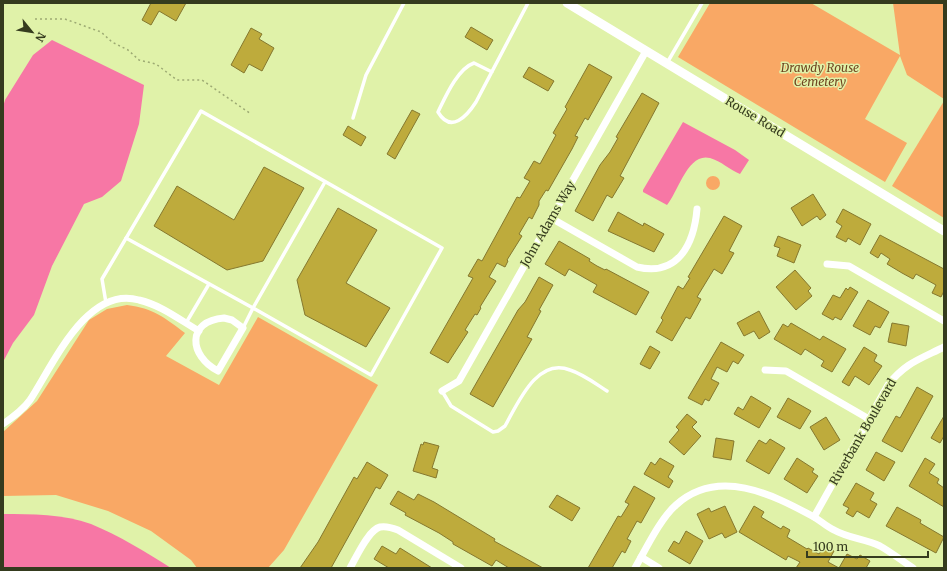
<svg xmlns="http://www.w3.org/2000/svg" width="947" height="571" font-family="Merriweather,serif">
  <style>
    .green { fill: #f9a865 }
    .water { fill: #f777a5 }
    .building { fill: #beab3c; stroke: #85782f }
    .lines { fill: none; stroke-linecap: round; stroke-linejoin: round }
    .path { stroke: #9daa73; stroke-width: 1.5; stroke-dasharray: 2 3; stroke-linecap: butt }
    .service { stroke: #fff; stroke-width: 3.5 }
    .minor { stroke: #fff; stroke-width: 7 }
    .tertiary { stroke: #fff; stroke-width: 9 }
    .labels { text-anchor: middle; stroke-width: 3; stroke-linejoin: round; paint-order: stroke }
    .park-label { font-size: 12px; font-style: italic; fill: #6f4420; stroke: #e0f2a9 }
    .street-label { font-size: 12px; fill: #353b1e; stroke: #e0f2a9 }
  </style>
  <rect width="100%" height="100%" fill="#e0f2a9"/>
  <g class="green">
    <polygon points="710,3 811,3 900,55 893,3 944,3 944,99 907,75 900,56 865,119 907,143 885,182 678,57"/>
    <polygon points="944,101 944,218 892,186"/>
    <circle cx="713" cy="183" r="7"/>
    <path d="M127,305C153,308 165,318 185,333L166,356L219,385L258,317L378,385L284,550L268,568H197L191,560L151,531L108,511L56,495L3,496V432L37,401L89,320L107,309Z"/>
  </g>
  <g class="water">
    <polygon points="52,40 144,85 139,124 121,181 102,197 84,204 52,266 34,315 13,343 3,362 3,107 5,100 33,55"/>
    <path d="M683,122L735,150L749,160L740,174C730,170 721,161 710,158C688,152 678,192 667,205L643,192V190Z"/>
    <path d="M3,514C31,514 64,514 91,524C118,535 146,552 171,568H3Z"/>
  </g>
  <g class="building">
    <polygon points="151,3 186,3 176,21 159,11 151,25 142,20"/>
    <polygon points="471,27 493,40 487,50 465,37"/>
    <polygon points="251,28 262,34 259,39 274,48 262,71 249,64 244,73 231,65"/>
    <polygon points="589,64 612,77 588,120 585,118 575,136 578,137 572,149 548,191 546,190 539,201 539,205 532,219 529,217 519,234 522,236 507,260 508,261 505,267 497,263 489,277 496,281 480,307 481,308 477,315 475,314 465,330 468,332 448,363 430,353 473,278 468,276 478,259 482,261 517,197 520,198 530,181 524,178 534,161 540,164 556,135 553,133 567,109 565,107"/>
    <polygon points="529,67 554,81 548,91 523,77"/>
    <polygon points="642,93 659,103 620,176 624,178 612,198 607,195 593,221 575,211 600,165 610,152 618,138 616,137"/>
    <polygon points="412,110 420,114 395,159 387,154"/>
    <polygon points="348,126 366,137 361,146 343,135"/>
    <polygon points="264,167 304,188 263,261 227,270 154,226 177,186 234,220"/>
    <polygon points="813,194 826,215 820,220 817,216 802,226 791,208"/>
    <polygon points="338,208 377,230 346,283 390,308 366,347 305,315 297,280"/>
    <polygon points="843,209 871,224 860,245 848,238 846,242 836,237 842,226 836,222"/>
    <polygon points="618,212 643,226 644,223 664,234 654,252 608,231"/>
    <polygon points="724,216 742,226 729,251 734,253 722,274 714,269 697,297 701,299 690,319 686,317 672,341 656,332 663,320 661,318 678,286 683,289 690,278 688,277"/>
    <polygon points="880,235 944,269 944,291 941,297 932,293 936,285 916,274 913,279 902,273 887,264 890,259 881,253 878,258 870,253"/>
    <polygon points="778,236 801,245 794,263 777,256 780,248 774,246"/>
    <polygon points="559,241 590,259 589,261 597,266 605,270 606,269 649,292 636,315 593,292 597,285 569,269 565,276 545,264"/>
    <polygon points="795,270 811,288 808,291 812,296 796,310 776,287"/>
    <polygon points="539,277 553,285 539,310 541,311 527,337 532,339 493,407 470,394 518,310 525,302"/>
    <polygon points="850,287 858,292 841,320 835,317 833,320 822,314 833,295 840,298 846,288 848,290"/>
    <polygon points="868,300 889,312 880,328 875,326 870,335 853,326"/>
    <polygon points="759,311 770,332 759,339 754,331 744,336 737,323"/>
    <polygon points="791,323 820,340 823,336 846,349 832,372 821,366 824,361 805,349 801,355 774,339 783,324 788,327"/>
    <polygon points="892,323 909,326 906,346 888,342"/>
    <polygon points="721,342 744,355 738,364 733,361 727,372 717,367 711,379 719,383 709,401 705,399 702,405 688,398"/>
    <polygon points="650,346 660,352 650,369 640,364"/>
    <polygon points="864,347 877,355 874,361 882,366 869,385 855,376 849,386 842,382"/>
    <polygon points="917,387 933,396 902,452 882,441 896,416 900,418"/>
    <polygon points="751,396 771,408 759,428 734,414 738,407 743,410"/>
    <polygon points="788,398 811,411 800,429 777,417"/>
    <polygon points="687,414 697,422 692,427 701,436 684,455 669,442 679,430 676,427"/>
    <polygon points="944,416 944,436 940,443 931,438"/>
    <polygon points="826,417 840,440 824,450 810,427"/>
    <polygon points="716,438 734,441 731,460 713,457"/>
    <polygon points="770,439 785,448 769,474 746,461 759,440 766,444"/>
    <polygon points="424,442 439,446 432,468 438,470 436,478 413,471 421,444 423,445"/>
    <polygon points="876,452 895,462 884,481 866,470"/>
    <polygon points="660,458 674,466 668,477 673,481 669,488 644,474 651,462 655,465"/>
    <polygon points="797,458 814,469 812,472 818,476 807,493 784,479"/>
    <polygon points="925,458 935,464 929,473 939,479 937,483 944,488 944,507 909,486"/>
    <polygon points="367,462 388,475 380,489 376,487 331,568 300,568 318,542 354,477 357,479"/>
    <polygon points="856,483 874,493 870,500 877,504 869,518 857,511 853,517 846,513 849,508 843,505"/>
    <polygon points="634,486 655,498 641,523 637,521 627,539 631,541 625,553 622,551 612,568 588,568 618,516 621,517 629,504 625,502"/>
    <polygon points="398,491 414,500 418,494 434,502 495,539 494,541 543,568 509,568 496,560 492,566 453,544 453,542 439,533 405,515 406,513 390,504"/>
    <polygon points="557,495 580,508 572,521 549,507"/>
    <polygon points="725,506 737,532 725,538 722,533 709,539 697,514 709,508 711,512"/>
    <polygon points="754,506 764,512 761,517 781,529 783,526 790,530 787,537 807,549 808,548 819,554 825,545 834,551 828,562 839,568 796,568 800,562 788,556 786,560 739,532"/>
    <polygon points="897,507 921,520 920,523 944,537 936,553 886,526"/>
    <polygon points="686,531 703,541 690,564 668,551 674,541 679,544"/>
    <polygon points="382,546 396,554 400,548 432,568 389,568 374,559"/>
    <polygon points="847,554 857,559 860,555 870,561 866,568 839,568"/>
  </g>
  <g class="lines">
    <polyline class="path" points="35,19 65,19 101,32 112,42 128,50 139,60 156,64 177,80 202,80 251,114"/>
    <g class="service">
      <polyline points="667,63 702,3"/>
      <path d="M492,72L474,63C457,69 445,98 438,112C451,134 467,116 476,102L528,3"/>
      <polyline points="353,118 366,75 404,3"/>
      <polyline points="126,238 253,308 325,182"/>
      <polyline points="106,303 102,279 201,111 442,248 371,375 253,308 243,328"/>
      <polyline points="186,323 209,284"/>
      <path d="M442,391L451,406L493,432L498,431L505,426C518,403 537,357 570,370C583,374 596,384 607,391"/>
    </g>
    <g class="minor">
      <path d="M551,218L637,267C678,277 694,244 697,209"/>
      <polyline points="827,264 849,266 944,321"/>
      <path d="M224,318L232,320L243,328L218,371C189,356 186,321 224,318Z"/>
      <polyline points="765,370 786,371 869,419"/>
      <polyline points="442,391 459,381 646,51"/>
      <path d="M3,424C13,417 23,410 30,400C53,365 87,285 139,300C161,305 180,320 199,331"/>
      <path d="M814,517L888,385C905,363 920,359 944,347"/>
      <polyline points="641,557 659,568"/>
      <path d="M350,568C356,558 368,530 380,527C385,526 393,528 398,530L461,568"/>
      <path d="M635,568C646,549 660,519 676,505C718,467 772,494 814,517C821,521 827,527 834,530C848,538 865,539 880,546C891,552 902,561 913,568"/>
    </g>
    <polyline class="tertiary" points="567,3 944,231"/>
  </g>
  <g class="labels">
    <g class="park-label">
      <text x="820" y="72">Drawdy Rouse<tspan x="820" dy="14">Cemetery</tspan></text>
    </g>
    <g class="street-label">
      <text transform="translate(755 117) rotate(31)" y="4">Rouse Road</text>
      <text transform="translate(548 224) rotate(-60)" y="4">John Adams Way</text>
      <text transform="translate(863 432) rotate(-60)" y="4">Riverbank Boulevard</text>
    </g>
  </g>
  <rect width="947" height="571" fill="none" stroke="#353b1e" stroke-width="8"/>
  <g transform="translate(32 32) rotate(120)" stroke="#e0f2a9" stroke-width="3" paint-order="stroke">
  <path d="M0-3L7 15L0 10L-7 15Z" fill="#353b1e"/>
  <text y="-6" font-size="11" font-weight="bold" text-anchor="middle" fill="#353b1e">N</text>
  </g>
  <path d="M807 551v6h121v-6" fill="none" stroke="#353b1e" stroke-width="2"/>
  <text x="813" y="551" font-size="12" fill="#353b1e" stroke="#e0f2a9" stroke-width="3" paint-order="stroke">100 m</text>
</svg>
